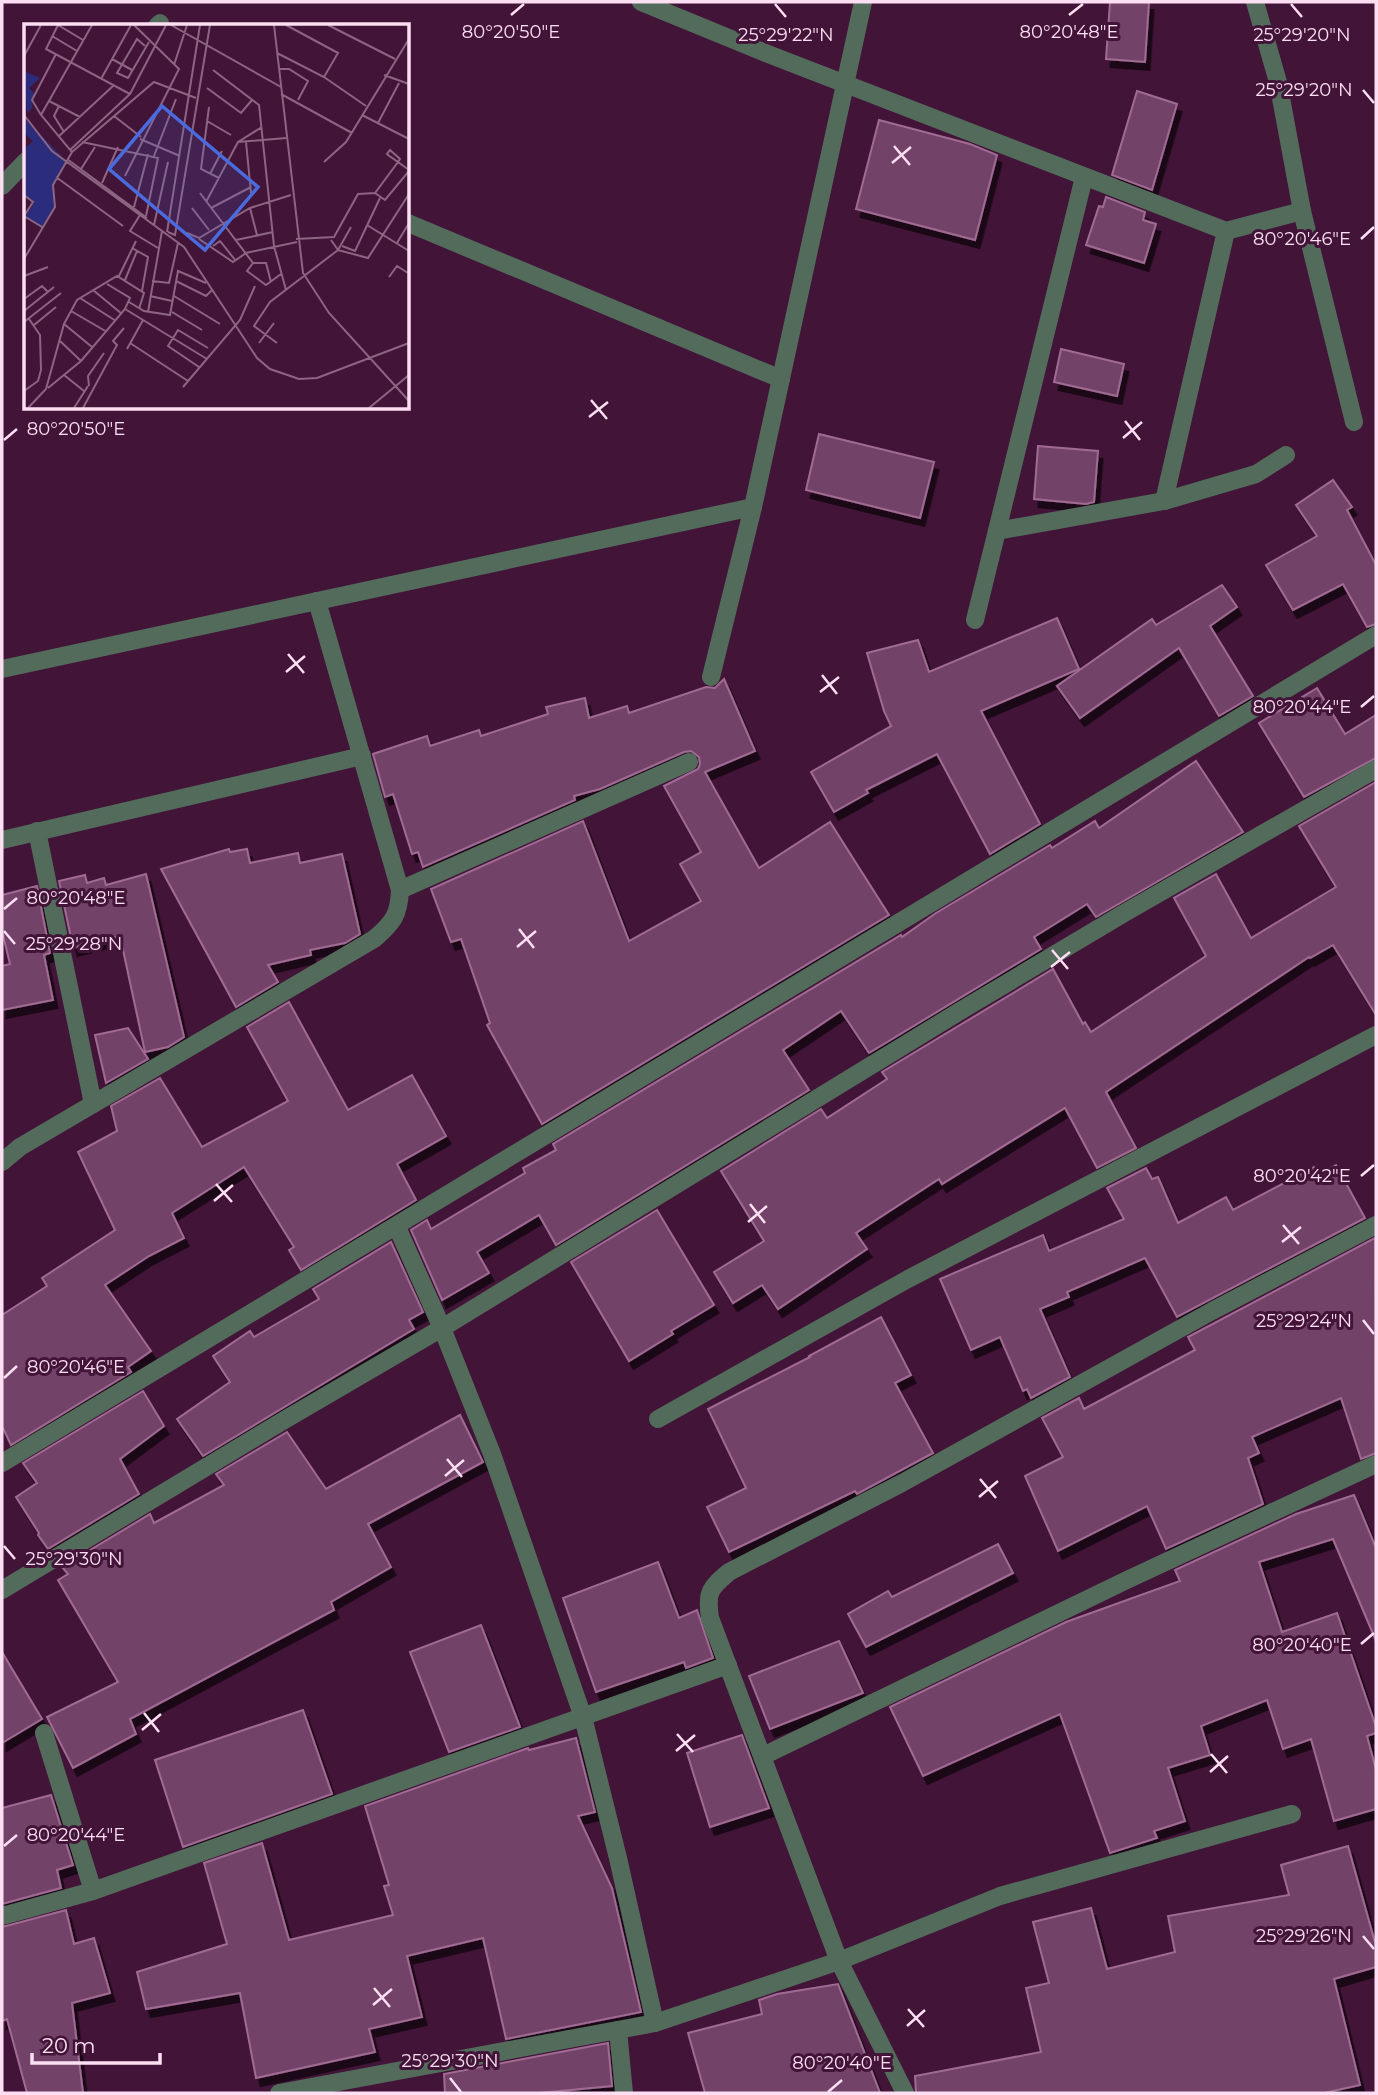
<svg xmlns="http://www.w3.org/2000/svg" width="1378" height="2095" font-family="Montserrat,sans-serif">
  <style>
    .building { fill: #734268; stroke: #a16b93; stroke-width: 2; filter: url(#shadow) }
    .lines { fill: none; stroke-linecap: round; stroke-linejoin: round }
    .street { stroke: #526b5b; stroke-width: 18 }
    .ticks { fill: none; stroke: #fddff4; stroke-width: 2.5 }
    .inset-road { fill: none; stroke: #8d6583; stroke-width: 2 }
    .view { fill: #4a6bde; fill-opacity: 0.15; stroke: #4a6bde; stroke-width: 3.5 }
    .inset-edge { fill: none; stroke: #fddff4; stroke-width: 3.5 }
    .ticks-label { font-size: 18px; text-anchor: middle; fill: #fddff4; stroke: #421438; stroke-width: 6; stroke-linejoin: round; paint-order: stroke }
  </style>
  <defs>
    <filter id="shadow"><feDropShadow dx="4.5" dy="8" stdDeviation="0" flood-color="#0009"/></filter>
  </defs>
  <rect width="100%" height="100%" fill="#421438"/>
  <g class="building">
    <polygon points="1110,2 1149,2 1145,62 1106,59"/>
    <polygon points="1137,91 1177,104 1152,190 1112,175"/>
    <polygon points="879,120 970,144 997,155 975,240 856,209"/>
    <polygon points="1106,197 1145,212 1143,220 1156,224 1144,263 1086,245 1099,206 1103,207"/>
    <polygon points="1061,349 1124,364 1117,396 1054,382"/>
    <polygon points="819,434 934,462 920,518 806,490"/>
    <polygon points="1038,446 1098,451 1094,502 1086,504 1034,499"/>
    <polygon points="1333,480 1352,507 1347,510 1376,565 1376,624 1367,627 1343,584 1293,610 1266,565 1317,536 1296,505"/>
    <polygon points="1222,585 1237,607 1210,626 1253,696 1219,716 1179,648 1080,718 1057,686 1152,619 1156,625"/>
    <polygon points="1057,618 1079,669 981,711 1040,824 990,854 937,754 866,790 868,793 834,812 811,772 891,726 884,711 867,653 918,640 929,672"/>
    <polygon points="724,679 755,751 705,772 759,868 830,822 889,915 542,1124 487,1025 490,1023 461,939 451,942 431,889 583,821 629,941 701,901 680,864 701,852 664,786 698,769 700,764 699,757 691,751 684,752 600,789 574,796 575,800 423,867 418,852 412,854 393,794 385,797 373,754 427,736 430,746 479,730 481,736 548,714 546,707 585,698 589,718 627,706 629,713 706,687 715,688"/>
    <polygon points="1317,688 1345,734 1376,715 1376,758 1304,797 1259,723"/>
    <polygon points="1196,761 1243,832 1096,917 1087,904 1034,937 1041,949 869,1053 841,1011 783,1050 809,1090 556,1245 539,1215 477,1252 489,1273 442,1300 411,1230 427,1220 431,1229 525,1173 523,1168 556,1150 553,1144 901,935 902,937 936,913 1050,845 1052,848 1095,821 1099,828"/>
    <polygon points="1376,782 1376,1015 1333,945 1310,958 1309,957 1106,1092 1136,1148 1097,1168 1065,1108 942,1184 939,1179 856,1233 867,1249 778,1309 762,1285 733,1303 714,1272 764,1241 721,1171 821,1109 827,1118 887,1079 882,1072 1053,969 1083,1024 1085,1022 1091,1032 1206,956 1174,898 1216,874 1251,938 1336,887 1299,826"/>
    <polygon points="229,849 230,852 247,849 250,863 298,853 300,863 342,854 360,934 345,943 310,950 311,955 268,965 278,982 236,1007 161,869"/>
    <polygon points="146,874 184,1037 168,1047 145,1052 120,936 73,948 59,881 85,875 87,883 104,878 106,885"/>
    <polygon points="37,886 50,953 44,955 53,1000 2,1010 2,966 10,964 2,931 2,895"/>
    <polygon points="289,1002 348,1110 412,1075 446,1136 397,1164 416,1200 301,1270 289,1250 294,1247 244,1167 172,1213 184,1238 149,1256 105,1285 151,1351 128,1367 131,1372 11,1445 2,1426 2,1315 47,1286 42,1278 115,1230 78,1152 117,1131 111,1106 160,1078 202,1147 288,1101 247,1027"/>
    <polygon points="128,1028 148,1059 106,1083 95,1035"/>
    <polygon points="1336,1165 1365,1218 1177,1317 1145,1258 1067,1292 1069,1297 1040,1309 1070,1377 1031,1398 1027,1389 1023,1391 1000,1337 971,1350 940,1279 1043,1235 1049,1251 1124,1219 1107,1188 1146,1168 1152,1179 1158,1177 1178,1223 1226,1197 1233,1210 1314,1167 1318,1175"/>
    <polygon points="657,1210 714,1305 671,1331 673,1334 629,1361 571,1262"/>
    <polygon points="1375,1238 1376,1453 1361,1459 1341,1398 1252,1437 1259,1453 1248,1458 1263,1504 1166,1549 1147,1506 1058,1551 1025,1476 1063,1457 1042,1418 1079,1398 1084,1409 1195,1350 1188,1337"/>
    <polygon points="391,1242 423,1312 409,1320 414,1329 203,1456 177,1419 230,1382 213,1356 250,1331 254,1337 319,1299 313,1289"/>
    <polygon points="881,1317 911,1375 895,1383 933,1453 857,1494 855,1491 729,1552 707,1507 746,1488 708,1409 810,1357 809,1356"/>
    <polygon points="143,1391 164,1426 120,1459 139,1494 48,1549 38,1535 39,1533 16,1497 37,1483 23,1463"/>
    <polygon points="460,1415 483,1462 368,1524 391,1567 331,1602 334,1610 130,1719 136,1734 73,1768 47,1717 118,1682 58,1580 68,1574 62,1567 150,1514 154,1523 224,1485 216,1474 287,1432 326,1489"/>
    <polygon points="1354,1495 1376,1548 1376,1641 1333,1539 1259,1562 1282,1632 1337,1613 1376,1727 1376,1733 1367,1736 1376,1770 1376,1809 1334,1821 1311,1739 1283,1749 1267,1700 1201,1726 1210,1755 1168,1768 1185,1821 1154,1831 1157,1838 1110,1853 1060,1714 923,1776 890,1707 1066,1622 1180,1581 1175,1570 1296,1514"/>
    <polygon points="998,1544 1013,1573 866,1647 848,1614 888,1591 892,1597"/>
    <polygon points="658,1562 679,1618 697,1610 713,1658 686,1668 684,1662 596,1692 563,1598"/>
    <polygon points="481,1625 520,1727 449,1752 410,1652"/>
    <polygon points="839,1641 863,1693 770,1729 749,1676"/>
    <polygon points="2,1652 42,1719 2,1743"/>
    <polygon points="303,1710 332,1794 183,1847 155,1760"/>
    <polygon points="742,1735 769,1808 710,1827 687,1753"/>
    <polygon points="576,1738 595,1812 578,1816 612,1888 641,2012 506,2039 483,1938 407,1956 422,2017 369,2029 375,2052 256,2078 240,1993 146,2009 137,1972 227,1944 204,1863 262,1843 289,1940 393,1915 384,1886 389,1885 365,1806 528,1748 529,1750"/>
    <polygon points="51,1795 73,1865 57,1870 61,1888 2,1904 2,1808"/>
    <polygon points="1348,1846 1376,1946 1376,1967 1334,1979 1360,2085 1324,2093 916,2093 915,2076 1041,2052 1026,1988 1049,1983 1033,1922 1091,1908 1107,1969 1175,1952 1168,1916 1289,1895 1281,1865"/>
    <polygon points="66,1910 74,1944 94,1938 110,1993 72,2003 83,2093 27,2093 7,2019 2,2021 2,1927"/>
    <polygon points="838,1984 880,2093 705,2093 688,2033 762,2014 759,2000 777,1994"/>
    <polygon points="608,2043 612,2086 539,2093 445,2093 444,2074"/>
  </g>
  <g class="lines">
    <g class="street">
      <polyline points="641,2 768,54 1226,231 1302,211 1354,422"/>
      <polyline points="1255,2 1278,82 1302,211"/>
      <polyline points="157,26 160,23"/>
      <polyline points="2,186 26,161"/>
      <polyline points="408,223 781,379"/>
      <polyline points="1164,501 1226,231"/>
      <polyline points="997,531 1164,501 1256,474 1286,455"/>
      <polyline points="975,620 1084,177"/>
      <polyline points="2,669 753,507"/>
      <polyline points="711,677 753,507 863,2"/>
      <polyline points="37,831 93,1104"/>
      <polyline points="2,840 362,756"/>
      <polyline points="400,890 689,762"/>
      <path d="M2,1162L20,1147L374,939C393,923 399,915 400,890L317,601"/>
      <polyline points="397,1227 442,1328 492,1454 583,1717 618,1858 655,2023"/>
      <polyline points="658,1419 908,1279 1376,1035"/>
      <polyline points="2,1463 1376,635"/>
      <polyline points="2,1590 286,1419 442,1328 960,1011 1126,912 1376,769"/>
      <polyline points="44,1733 93,1891"/>
      <polyline points="763,1756 1129,1579 1376,1464"/>
      <polyline points="2,1916 93,1891 728,1665"/>
      <polyline points="618,2030 624,2093"/>
      <polyline points="279,2093 655,2023 839,1961 1000,1896 1292,1814"/>
      <path d="M905,2093L839,1961L710,1618C706,1592 710,1588 729,1572L902,1483L1212,1311L1376,1225"/>
    </g>
  </g>
  <path class="ticks" d="M775,4L786,17M1291,4L1302,17M511,15L524,4M1069,15L1083,4M1363,90L1374,103M894,146L910,165M892,163L911,147M1361,239L1374,227M591,400L607,419M589,417L608,402M1125,421L1140,440M1123,438L1142,422M4,440L17,429M288,654L304,673M286,672L305,656M822,675L837,694M820,692L839,677M1361,707L1374,696M4,909L17,898M519,929L534,948M4,931L15,944M517,947L536,931M1052,950L1068,969M1051,967L1070,952M1361,1176L1374,1165M216,1184L232,1202M214,1201L233,1185M750,1204L765,1223M748,1222L767,1206M1283,1225L1299,1244M1282,1242L1301,1227M1363,1320L1374,1334M4,1378L17,1366M447,1459L462,1477M445,1476L464,1460M980,1479L996,1498M979,1497L998,1481M4,1546L15,1559M1361,1644L1374,1633M144,1713L159,1732M142,1730L161,1714M677,1734L693,1752M676,1751L695,1735M1211,1754L1227,1773M1210,1772L1228,1756M4,1846L17,1835M1363,1936L1374,1949M374,1988L390,2007M373,2005L392,1989M908,2009L924,2027M907,2026L925,2010M450,2078L461,2092M828,2092L842,2080"/>
  <g transform="translate(24 24)">
    <rect width="385" height="385" fill="#421438"/>
    <path d="M0,47L16,54L5,64L10,69L8,84L3,89ZM1,95L42,137L29,161L31,183L18,203L1,193L10,179L0,172V125L9,117L0,109Z" fill="#2b2c7c"/>
    <path class="inset-road" d="M34,1L22,25L106,70L46,126M34,1L59,16M147,1L257,63M250,1L279,249L305,289L385,377M262,1L314,29L300,53M304,1L371,35M28,12L53,27M121,22L113,15L93,49L104,54L125,18M253,29L300,53L342,82M0,32L17,1M88,35L108,46M150,41L163,1M255,45H265L284,57L274,76M189,46L235,81L250,222L262,266M360,51L385,60M77,55L107,1M183,64L217,89L228,76M106,70L142,1M257,70L328,109M25,77L56,93M35,82L30,92L40,108M185,83L177,145L195,154M0,91L28,127L160,223L233,334L246,345L275,355L293,354L385,319M17,91L8,76L32,30M338,91L385,115M90,92L117,113M183,97L207,111M354,99L375,59M34,113L89,62M116,115L156,132M58,118L134,134L122,192M214,118L238,103M222,118L227,169M48,128L130,58L172,74M130,132L152,75M43,135L123,194M300,138L322,118L385,15M57,145L71,123M186,150L198,127M101,152L155,45L110,1M32,153L99,202M78,159L94,123M176,169L229,239L223,247L242,261L257,250M351,169L361,176L385,147M0,171L9,178L0,192M182,178L214,118L262,114M110,183L124,130M168,184L185,206M187,184L227,163M226,184L233,211M116,191L106,207L134,224M0,192L18,203M130,201L144,138M343,201L385,227M143,208L176,1M144,208L151,211L186,1M163,209L175,214L226,184L267,171M175,215L209,238L222,229L273,218M272,215L310,213L334,170L351,169L374,138L376,135L366,126L363,130L364,131L374,138L385,146M212,216L249,208M307,216L314,226L327,203M373,219L385,199M189,222L196,217L212,237M318,222L331,227L356,174M108,224L124,233L118,267M0,235L31,183L29,161L48,128L17,91L68,1M229,239H242L247,258M0,252L24,243M95,252L112,217M365,253L373,242L384,249M101,256L113,227M128,257L145,259L154,219M152,257L182,272L188,266M69,266L98,290M126,272L148,277M150,272L196,300M56,274L92,297M0,275L18,262L24,268M105,278L120,287L146,291L154,247L182,259M101,285L183,335M0,287L30,263M47,287L83,308M124,288L138,207M148,288L178,306M0,298L37,269M40,300L68,323M10,301L32,283M36,317L57,337M106,319L164,357M235,319L250,299M253,319L230,302L246,278L314,226L344,234L385,170M103,325L119,296M175,343L144,322L154,306L184,324M40,351L60,367M65,362L64,352L80,329M159,363L216,296L231,262M24,364L57,337L101,285L106,274L83,260M0,367L14,357L17,346L16,311L5,295M4,384L22,365L40,300L53,276L93,252L120,269L115,285M50,384L64,362M59,384L93,321L89,317L100,304M345,384L385,351"/>
    <path class="view" d="M138,82L234,163L181,226L85,145Z"/>
    <rect width="385" height="385" class="inset-edge"/>
  </g>
  <g class="ticks-label">
    <text x="511" y="38">80°20'50"E</text>
    <text x="1069" y="38">80°20'48"E</text>
    <text x="1302" y="41">25°29'20"N</text>
    <text x="786" y="41">25°29'22"N</text>
    <text x="1304" y="96">25°29'20"N</text>
    <text x="1302" y="245">80°20'46"E</text>
    <text x="76" y="435">80°20'50"E</text>
    <text x="1302" y="713">80°20'44"E</text>
    <text x="76" y="904">80°20'48"E</text>
    <text x="74" y="950">25°29'28"N</text>
    <text x="1302" y="1182">80°20'42"E</text>
    <text x="1304" y="1327">25°29'24"N</text>
    <text x="76" y="1373">80°20'46"E</text>
    <text x="74" y="1565">25°29'30"N</text>
    <text x="1302" y="1651">80°20'40"E</text>
    <text x="76" y="1841">80°20'44"E</text>
    <text x="1304" y="1942">25°29'26"N</text>
    <text x="450" y="2067">25°29'30"N</text>
    <text x="842" y="2069">80°20'40"E</text>
  </g>
  <rect width="1378" height="2095" fill="none" stroke="#fddff4" stroke-width="7"/>
  <path d="M32 2053v10h128v-10" fill="none" stroke="#fddff4" stroke-width="3.5"/>
  <text x="42" y="2053" font-size="21" fill="#fddff4" stroke="#421438" stroke-width="5" paint-order="stroke">20 m</text>
</svg>
